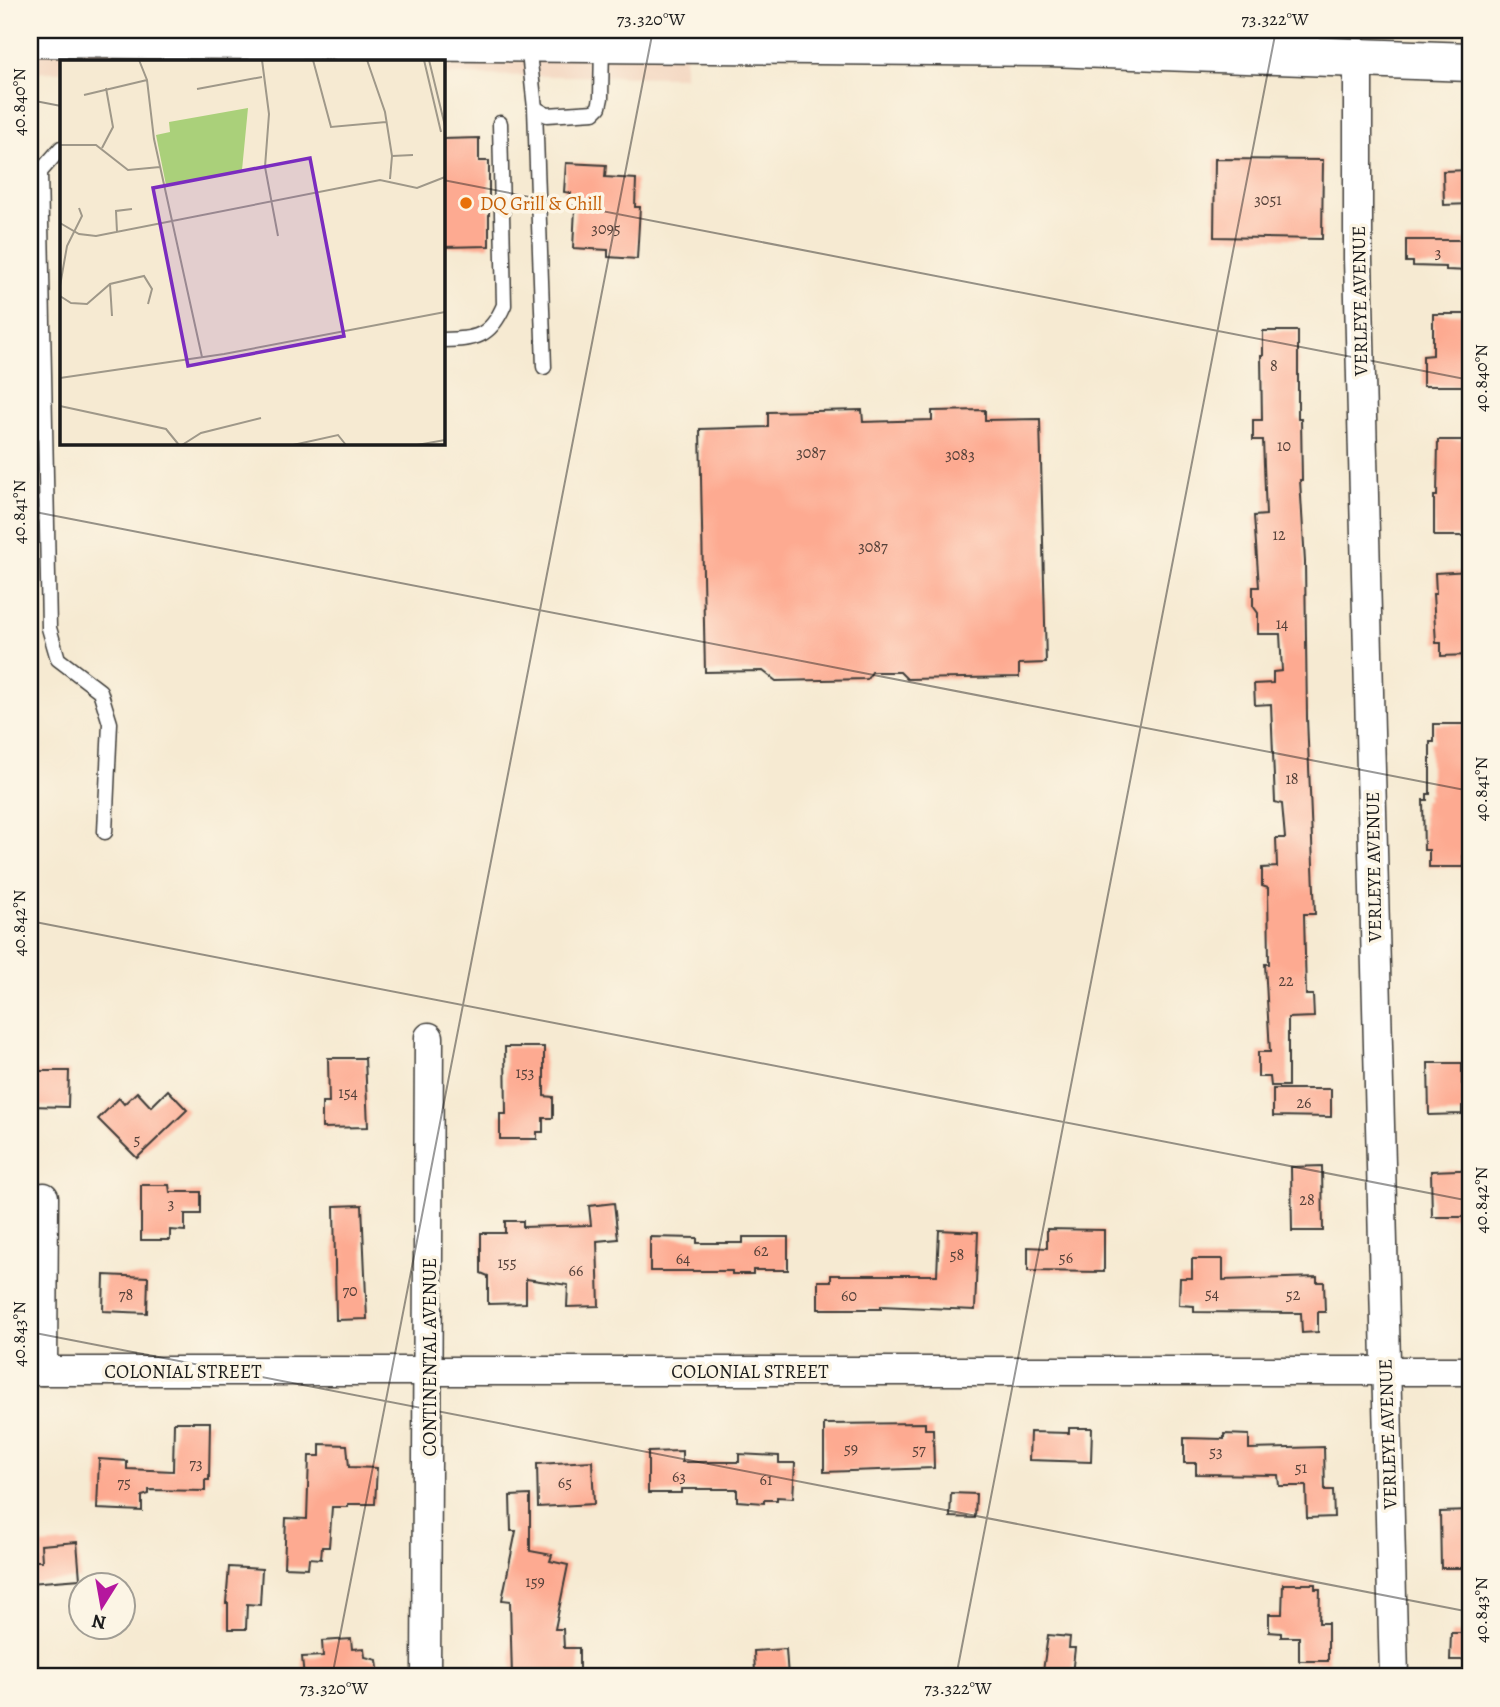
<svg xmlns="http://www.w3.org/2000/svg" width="1500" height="1707" font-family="Alegreya,serif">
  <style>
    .built { fill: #f3d4be }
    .building { fill: #fdaa91 }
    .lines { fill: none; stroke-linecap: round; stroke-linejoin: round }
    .service-casing { stroke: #3d3b37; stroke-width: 17 }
    .minor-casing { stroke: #3d3b37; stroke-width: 31 }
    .primary-casing { stroke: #3d3b37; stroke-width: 41 }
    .service { stroke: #fff; stroke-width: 14 }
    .minor { stroke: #fff; stroke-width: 28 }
    .primary { stroke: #fff; stroke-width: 38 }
    .ticks { fill: none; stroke: #1c1c1c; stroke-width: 2; stroke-opacity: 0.45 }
    .food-dot { fill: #e8710a; stroke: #fcf5e5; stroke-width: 2.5 }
    .labels { text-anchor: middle; stroke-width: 7; stroke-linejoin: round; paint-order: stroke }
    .number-label { font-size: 16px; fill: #544039 }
    .food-label { font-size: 19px; fill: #c56008; stroke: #fcf5e5; text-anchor: start }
    .street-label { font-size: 19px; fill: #1c1c1c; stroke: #fcf5e5 }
    .inset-road { fill: none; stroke: #9f9889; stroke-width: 2 }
    .view { fill: #7b2cbf; fill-opacity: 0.15; stroke: #7b2cbf; stroke-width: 3.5 }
    .inset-edge { fill: none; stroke: #1c1c1c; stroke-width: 3.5 }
    .neatline { fill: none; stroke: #1c1c1c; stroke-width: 2.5 }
    .ticks-label { font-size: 18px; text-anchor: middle; fill: #1c1c1c }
  </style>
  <rect width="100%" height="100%" fill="#fcf5e5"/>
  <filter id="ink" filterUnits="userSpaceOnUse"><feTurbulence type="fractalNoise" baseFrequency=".0143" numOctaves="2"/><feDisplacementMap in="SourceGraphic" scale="14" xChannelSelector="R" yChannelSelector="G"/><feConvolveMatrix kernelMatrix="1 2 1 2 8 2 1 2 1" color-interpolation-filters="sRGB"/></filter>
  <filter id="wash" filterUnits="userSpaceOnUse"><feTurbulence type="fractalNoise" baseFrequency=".00686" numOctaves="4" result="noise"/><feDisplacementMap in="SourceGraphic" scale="28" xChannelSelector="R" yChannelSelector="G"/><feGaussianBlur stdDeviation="1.57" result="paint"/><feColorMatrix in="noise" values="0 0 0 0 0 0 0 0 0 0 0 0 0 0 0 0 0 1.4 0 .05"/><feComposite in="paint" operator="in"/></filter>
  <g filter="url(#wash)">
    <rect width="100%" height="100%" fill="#f6ead2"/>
    <polygon class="built" points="30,30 687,30 684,77 443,75 443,61 61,61 61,72 30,72"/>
    <g id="blocks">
      <g class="building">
        <polygon points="479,138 479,161 489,161 489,246 443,247 443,139"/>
        <polygon points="1215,159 1323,160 1322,239 1214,237"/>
        <polygon points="566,163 606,165 605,177 636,179 635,207 640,207 637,259 608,257 608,250 573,248 575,208 570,206 571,193 564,192"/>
        <polygon points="1470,170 1470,204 1444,205 1443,171"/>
        <polygon points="1406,240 1470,240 1470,271 1446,270 1446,267 1413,266 1413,262 1406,262"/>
        <polygon points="1433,314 1470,314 1470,386 1423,386 1423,356 1433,355"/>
        <polygon points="1263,331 1298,331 1298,419 1301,419 1302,480 1300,480 1305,562 1307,718 1315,914 1304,914 1306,995 1313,995 1314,1017 1288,1018 1288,1086 1271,1086 1270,1077 1258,1077 1258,1052 1270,1052 1265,964 1269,964 1268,888 1262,886 1262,868 1277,867 1276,838 1285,838 1282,804 1275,802 1271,704 1255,705 1254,684 1273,683 1273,672 1282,671 1280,634 1258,634 1258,613 1253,606 1253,587 1259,587 1254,516 1266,515 1263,440 1253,440 1253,420 1262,420 1261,356 1263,356"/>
        <polygon points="862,410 863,422 932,420 932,411 985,410 985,420 1040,419 1046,663 1019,664 1019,677 907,679 900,672 872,672 867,679 776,681 763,671 705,672 700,429 768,427 768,412"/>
        <polygon points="1438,440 1470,440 1470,536 1434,536 1434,496 1437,496"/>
        <polygon points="1470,571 1470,655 1441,656 1441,643 1436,643 1433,594 1436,594 1435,573"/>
        <polygon points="1434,724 1470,724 1470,851 1463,850 1464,867 1429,867 1429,850 1424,850 1423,800 1427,800 1427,794 1430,794 1430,742 1434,742"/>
        <polygon points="505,1047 544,1047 544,1096 553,1097 553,1118 543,1118 543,1132 537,1132 537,1139 500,1139 500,1114 506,1114"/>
        <polygon points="328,1058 365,1058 368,1127 322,1128 322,1103 329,1103"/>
        <polygon points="1428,1063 1462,1063 1462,1084 1470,1084 1470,1106 1462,1106 1462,1114 1429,1115"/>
        <polygon points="30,1071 69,1071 68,1107 30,1106"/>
        <polygon points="1273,1089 1331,1089 1331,1117 1273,1116"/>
        <polygon points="168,1090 187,1110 137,1158 98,1119 119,1098 124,1104 137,1092 151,1107"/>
        <polygon points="1322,1166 1323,1231 1292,1231 1291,1167"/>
        <polygon points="1458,1170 1470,1170 1470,1191 1467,1191 1467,1217 1432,1217 1431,1171"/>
        <polygon points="141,1185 169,1185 170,1192 201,1192 201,1214 185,1214 185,1231 170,1230 170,1240 141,1240"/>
        <polygon points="614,1203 618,1239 597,1241 599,1306 567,1307 568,1285 526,1279 526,1303 488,1304 488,1276 481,1273 481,1233 505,1233 505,1221 523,1221 523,1227 591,1225 589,1206"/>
        <polygon points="362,1205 367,1319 336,1320 334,1206"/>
        <polygon points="1047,1229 1104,1230 1104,1272 1028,1271 1028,1247 1047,1248"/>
        <polygon points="939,1230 978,1232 975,1310 881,1306 881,1309 818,1309 818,1281 831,1281 831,1275 937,1275"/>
        <polygon points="650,1237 697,1238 697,1243 743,1243 743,1237 788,1237 788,1270 753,1270 753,1274 732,1274 732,1271 650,1271"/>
        <polygon points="1192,1259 1223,1259 1223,1280 1317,1277 1317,1282 1324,1282 1325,1312 1318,1312 1318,1332 1302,1333 1301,1313 1194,1312 1194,1306 1179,1305 1180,1278 1192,1278"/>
        <polygon points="104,1275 148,1277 147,1313 103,1311"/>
        <polygon points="174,1422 210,1422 209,1480 205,1480 205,1491 149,1490 149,1494 142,1496 142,1511 97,1509 99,1459 127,1461 127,1469 173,1471"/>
        <polygon points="925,1423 925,1429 933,1429 934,1468 824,1472 824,1424"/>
        <polygon points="1069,1428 1092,1428 1091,1462 1029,1460 1030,1432 1069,1433"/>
        <polygon points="1224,1434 1249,1435 1249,1449 1324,1447 1325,1490 1333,1490 1334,1517 1307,1518 1306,1486 1279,1486 1278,1475 1196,1474 1196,1463 1184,1463 1184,1438 1224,1439"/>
        <polygon points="320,1444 347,1445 349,1467 377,1468 375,1504 348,1504 348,1507 332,1507 329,1547 322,1547 321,1559 309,1558 308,1568 284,1567 286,1518 307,1519 309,1456 320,1456"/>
        <polygon points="682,1451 682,1462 739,1462 739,1454 779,1456 779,1463 795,1463 793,1498 777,1497 777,1500 764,1500 764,1503 737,1501 737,1489 681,1489 681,1493 648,1493 648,1452"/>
        <polygon points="592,1461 594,1504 538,1507 537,1464"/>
        <polygon points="951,1493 976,1494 975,1518 950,1517"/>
        <polygon points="530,1495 530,1551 552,1555 550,1561 568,1565 555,1629 563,1629 564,1648 579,1648 579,1677 512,1677 510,1601 502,1600 516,1531 511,1531 510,1496"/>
        <polygon points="1470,1511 1470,1568 1441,1568 1440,1512"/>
        <polygon points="77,1542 80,1579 30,1583 30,1561 42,1561 41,1545"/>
        <polygon points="229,1567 262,1569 260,1605 247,1604 246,1629 228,1629 228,1603 226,1603"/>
        <polygon points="1283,1584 1315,1584 1315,1589 1320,1589 1319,1623 1328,1623 1328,1661 1299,1661 1299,1637 1281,1637 1281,1633 1269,1632 1269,1614 1282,1614"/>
        <polygon points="1451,1633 1470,1633 1470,1660 1450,1660"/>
        <polygon points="1048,1635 1070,1637 1069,1648 1075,1648 1072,1674 1043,1671"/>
        <polygon points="351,1639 352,1649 364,1648 365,1657 377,1660 379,1677 304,1677 302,1657 323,1656 322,1641"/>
        <polygon points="786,1649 788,1677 764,1677 763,1672 755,1673 754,1651"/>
      </g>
    </g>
  </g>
  <g filter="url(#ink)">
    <use href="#blocks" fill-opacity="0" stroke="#3d3b37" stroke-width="2"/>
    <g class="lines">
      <g class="service-casing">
        <g id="service">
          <polyline points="528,44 535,108 544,367"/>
          <polyline points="535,108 547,115 594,112 599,107 601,98 602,43"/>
          <polyline points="61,148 40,172 49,628 58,659 100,691 110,723 105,832"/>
          <path d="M443,340C475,339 490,338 504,305L500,123"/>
        </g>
      </g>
      <g class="minor-casing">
        <g id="minor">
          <polyline points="1358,58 1358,259 1394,1677"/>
          <polyline points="30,1371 1470,1371"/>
          <polyline points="43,1371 44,1197"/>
          <polyline points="426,1677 429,1037"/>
        </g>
      </g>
      <g class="primary-casing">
        <polyline id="primary" points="30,38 1049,47 1470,62"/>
      </g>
      <use href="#service" class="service"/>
      <use href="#minor" class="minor"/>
      <use href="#primary" class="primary"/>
    </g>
  </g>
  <path class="ticks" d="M30,100L61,106M443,180L1470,380M30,511L1470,791M30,921L1470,1201M30,1332L1470,1612M332,1677L653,30M956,1677L1276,30"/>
  <circle class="food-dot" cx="466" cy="203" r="7"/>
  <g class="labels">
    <g class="number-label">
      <text x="1268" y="205">3051</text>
      <text x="606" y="234">3095</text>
      <text x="1438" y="258">3</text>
      <text x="1274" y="371">8</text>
      <text x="1284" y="451">10</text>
      <text x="811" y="458">3087</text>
      <text x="960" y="460">3083</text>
      <text x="1279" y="540">12</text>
      <text x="873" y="552">3087</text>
      <text x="1282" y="629">14</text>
      <text x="1292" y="784">18</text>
      <text x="1286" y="986">22</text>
      <text x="525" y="1078">153</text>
      <text x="348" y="1098">154</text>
      <text x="1304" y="1108">26</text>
      <text x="137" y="1145">5</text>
      <text x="1307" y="1205">28</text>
      <text x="171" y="1209">3</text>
      <text x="761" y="1256">62</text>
      <text x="957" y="1260">58</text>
      <text x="1066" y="1263">56</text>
      <text x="683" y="1264">64</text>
      <text x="507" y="1268">155</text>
      <text x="576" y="1276">66</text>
      <text x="350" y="1296">70</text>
      <text x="1212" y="1299">54</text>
      <text x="126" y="1300">78</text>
      <text x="1293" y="1300">52</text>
      <text x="849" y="1301">60</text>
      <text x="851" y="1454">59</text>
      <text x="919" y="1455">57</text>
      <text x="1216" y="1457">53</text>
      <text x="196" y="1469">73</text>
      <text x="1301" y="1473">51</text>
      <text x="679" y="1482">63</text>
      <text x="766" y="1485">61</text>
      <text x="124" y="1488">75</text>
      <text x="565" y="1488">65</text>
      <text x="535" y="1587">159</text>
    </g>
    <g class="food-label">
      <text x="480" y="210">DQ Grill &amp; Chill</text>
    </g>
    <g class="street-label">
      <text transform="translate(1359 301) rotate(-91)" y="7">VERLEYE AVENUE</text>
      <text transform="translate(1373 867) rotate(-91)" y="7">VERLEYE AVENUE</text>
      <text transform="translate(429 1357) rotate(-90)" y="7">CONTINENTAL AVENUE</text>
      <text x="183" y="1378">COLONIAL STREET</text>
      <text x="750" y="1378">COLONIAL STREET</text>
      <text transform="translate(1387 1434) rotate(-92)" y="7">VERLEYE AVENUE</text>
    </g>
  </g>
  <g transform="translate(60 60)">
    <rect width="385" height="385" fill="#f6ead2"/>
    <path d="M188,48L182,110L106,125L96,75L110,72L109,62Z" fill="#aad07a"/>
    <path class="inset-road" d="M79,0L87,20L94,79L142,297M202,0L209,54L205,107L218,176M253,0L271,67L326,62M307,0L325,52L332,96L330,119M364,0L381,72M369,0L385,66M137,29L202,17M24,35L87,20M0,85H36L68,110L100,107M42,88L53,67L46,28M332,96L353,95M0,163L19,174L36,176L320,120L357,128L385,117M57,172L56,151L72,149M50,224L52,256M0,226L7,186L22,156L19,148M0,236L11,243L27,244L50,224L84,216L92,229L88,244M0,318L164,294L385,252M0,346L106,369L119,385M122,385L141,373L201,358M233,385L278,375L286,385M357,385L385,380"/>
    <path class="view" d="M250,98L284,276L128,306L93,128Z"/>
    <rect width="385" height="385" class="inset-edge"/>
  </g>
  <rect width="1500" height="1707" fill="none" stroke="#fcf5e5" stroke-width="77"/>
  <g transform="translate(102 1606) rotate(191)"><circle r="33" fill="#fcf5e5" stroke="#a29e95" stroke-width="2"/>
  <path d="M0-5L12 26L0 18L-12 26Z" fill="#b5179e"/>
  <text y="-10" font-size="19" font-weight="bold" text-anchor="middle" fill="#1c1c1c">N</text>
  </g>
  <rect x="38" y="38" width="1424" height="1630" class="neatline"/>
  <g class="ticks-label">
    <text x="651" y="25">73.320°W</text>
    <text x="1275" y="25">73.322°W</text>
    <text transform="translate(19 102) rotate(-90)" y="6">40.840°N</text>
    <text transform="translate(1481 378) rotate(-90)" y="6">40.840°N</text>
    <text transform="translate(19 512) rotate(-90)" y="6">40.841°N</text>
    <text transform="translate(1481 789) rotate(-90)" y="6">40.841°N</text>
    <text transform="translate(19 923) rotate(-90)" y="6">40.842°N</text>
    <text transform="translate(1481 1200) rotate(-90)" y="6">40.842°N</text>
    <text transform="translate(19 1334) rotate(-90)" y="6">40.843°N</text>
    <text transform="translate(1481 1610) rotate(-90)" y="6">40.843°N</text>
    <text x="334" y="1694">73.320°W</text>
    <text x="958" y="1694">73.322°W</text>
  </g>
</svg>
